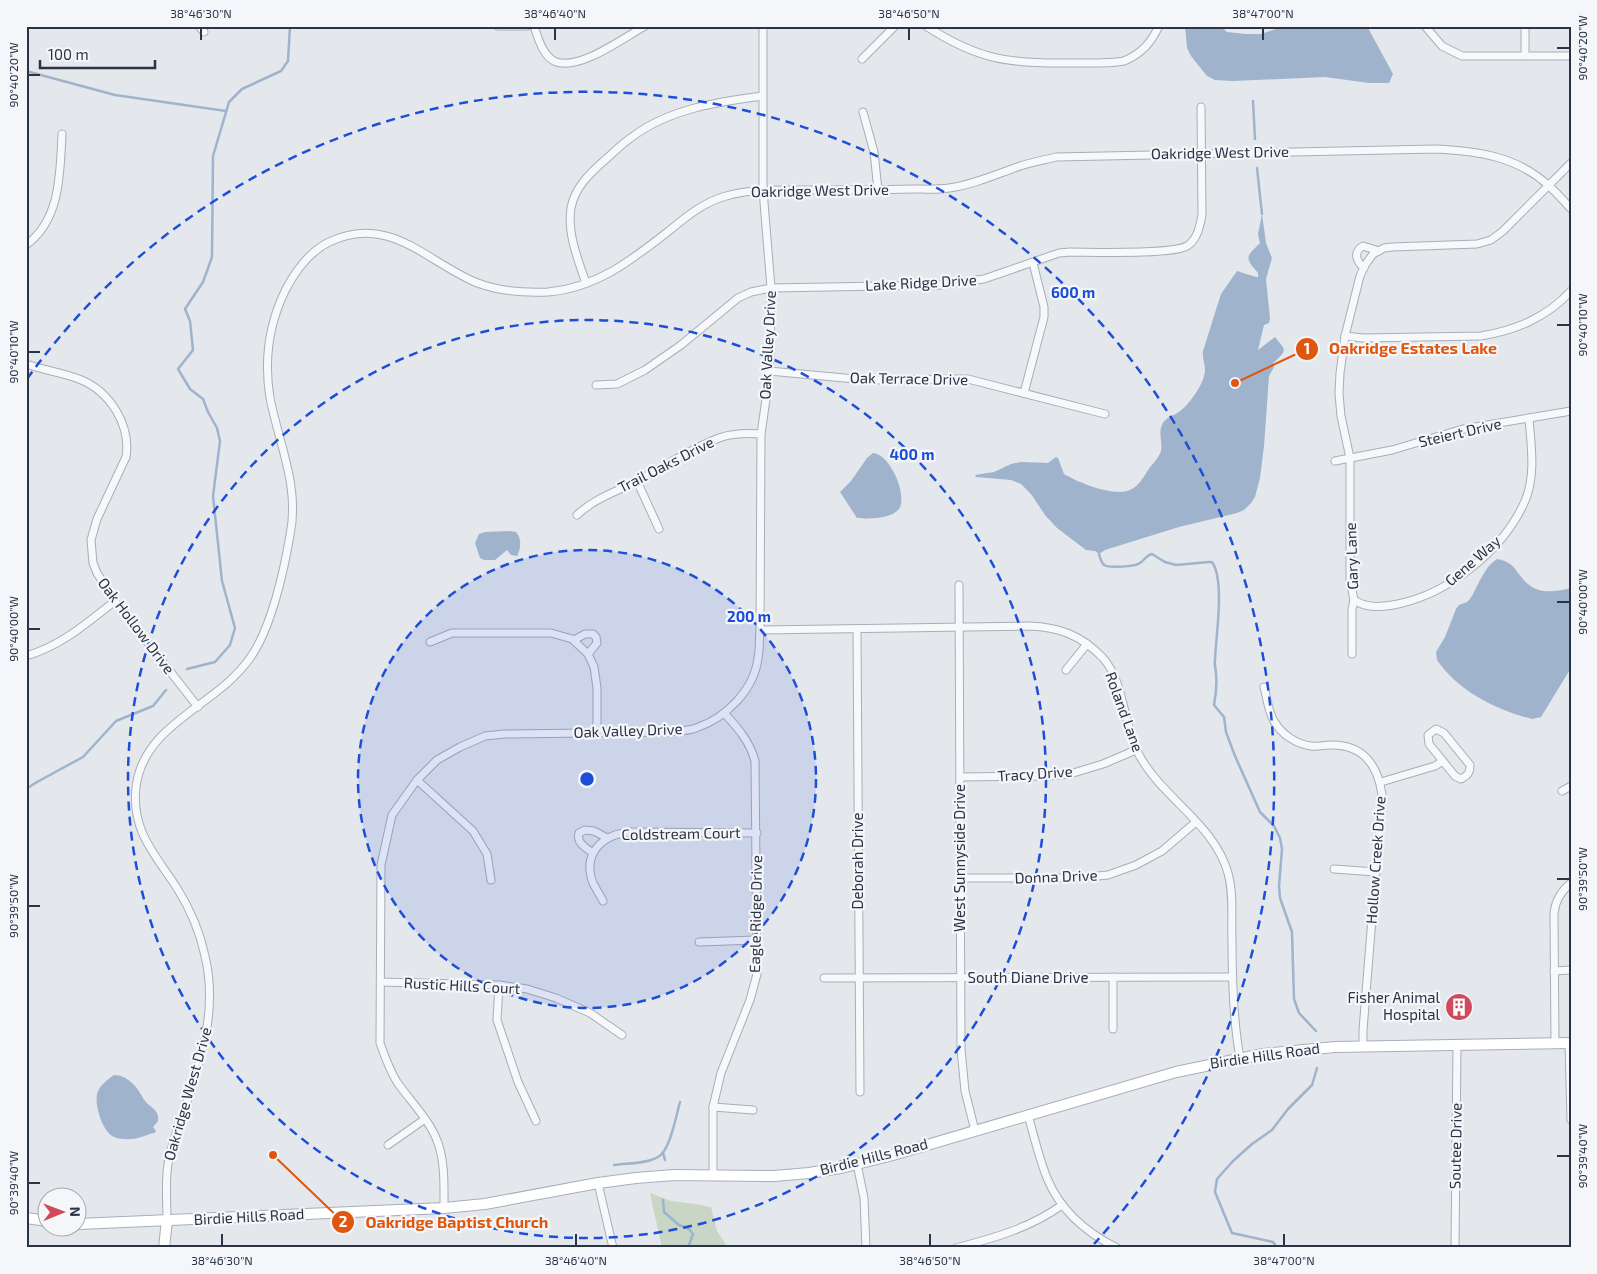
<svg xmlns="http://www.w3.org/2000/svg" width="1597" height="1274" font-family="'Exo 2',sans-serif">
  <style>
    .green { fill: #c9d6c5 }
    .water { fill: #9fb4cc }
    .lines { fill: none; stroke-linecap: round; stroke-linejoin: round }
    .stream { stroke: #9fb4cc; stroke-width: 2.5 }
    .minor-casing { stroke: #a9aeb7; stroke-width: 9 }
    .secondary-casing { stroke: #a9aeb7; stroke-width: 12 }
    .minor { stroke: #f7f8fa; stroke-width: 7 }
    .secondary { stroke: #fff; stroke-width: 10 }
    .ticks { fill: none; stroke: #2b3445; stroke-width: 2 }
    .ring { fill: none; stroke: #1d4ed8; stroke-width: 2.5; stroke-dasharray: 9 6 }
    .labels { text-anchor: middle; stroke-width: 4.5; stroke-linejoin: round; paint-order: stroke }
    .street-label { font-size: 15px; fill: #2b3445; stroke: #f4f6f9 }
    .poi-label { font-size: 15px; fill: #2b3445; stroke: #f4f6f9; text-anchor: end }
    .centre { fill: #1d4ed8; stroke: #f4f6f9; stroke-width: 2.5 }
    .ring-label { font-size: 15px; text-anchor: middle; font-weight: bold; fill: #1d4ed8; stroke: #f4f6f9; stroke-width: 4.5; stroke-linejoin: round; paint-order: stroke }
    .leader { fill: none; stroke: #df570f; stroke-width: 2 }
    .callout-dot { fill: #df570f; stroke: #f4f6f9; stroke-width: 2 }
    .mark-label { font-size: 15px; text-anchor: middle; font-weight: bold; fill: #fff }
    .callout-label { font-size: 16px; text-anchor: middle; font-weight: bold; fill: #df570f; stroke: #f4f6f9; stroke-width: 4.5; stroke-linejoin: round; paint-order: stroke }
    .neatline { fill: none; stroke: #2b3445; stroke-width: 2 }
    .ticks-label { font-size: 12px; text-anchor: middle; fill: #2b3445 }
  </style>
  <rect width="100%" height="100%" fill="#e4e7ec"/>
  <polygon class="green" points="650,1193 671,1201 695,1204 711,1207 717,1231 728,1248 662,1248"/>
  <g class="water">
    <polygon points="1185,26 1220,26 1227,32 1246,34 1261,34 1285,26 1367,26 1393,74 1389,83 1369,83 1325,77 1233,81 1215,80 1207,76 1191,56 1187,48"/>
    <path d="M1262,214L1266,243L1272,258L1266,279L1270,318L1269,323L1264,325L1258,350L1275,337C1285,350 1289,349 1273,363L1274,367L1269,376L1264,446L1260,478L1255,497L1251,503L1244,510L1237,513L1179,527L1105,550L1099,554L1095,551L1086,550L1057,528L1045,515L1031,494L1021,484L1011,480L976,477L975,475L994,472L1011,464L1021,462L1048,463L1056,457L1058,458L1064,474C1079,483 1114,497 1130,490C1139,486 1143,478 1148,470C1152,464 1159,458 1161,451C1163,443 1158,434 1162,425C1165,417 1174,416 1180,411C1190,404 1205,382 1205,370C1205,363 1202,358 1203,351L1221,294L1237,271L1256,277H1258V273C1244,257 1246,257 1260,243L1258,234Z"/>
    <path d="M873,453C890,454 908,495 899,509C891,519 869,519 857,518L840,492L851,481L867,458Z"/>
    <path d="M510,531L516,532C522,539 521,548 517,556L511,555L507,550L495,560H484L480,558L475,543L479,534L485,532Z"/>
    <path d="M1497,559C1516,562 1516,574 1528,584C1539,594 1557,592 1571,588V668L1541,717L1532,719C1496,710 1458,691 1437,660L1436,652L1445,637L1456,609L1459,605L1467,602L1470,599C1479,585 1483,568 1497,559Z"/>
    <path d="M114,1075C128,1075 138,1088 143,1098C148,1107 160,1109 158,1121L153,1127L156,1131L155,1133C150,1133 146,1136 141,1137C133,1140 121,1140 114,1137C102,1132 93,1102 98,1091C101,1085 108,1079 114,1075Z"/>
  </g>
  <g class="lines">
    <g class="stream">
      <polyline points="26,71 115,95 226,111"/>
      <polyline points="1253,101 1255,139"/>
      <polyline points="1257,168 1262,214"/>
      <path d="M1099,554C1100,558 1101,562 1104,565C1109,568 1134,567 1140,563C1145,560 1146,555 1152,554L1165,562L1176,565L1209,562H1212C1225,580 1216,636 1215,659C1214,664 1216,669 1216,674C1217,685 1216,695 1214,705L1224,717L1226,732L1235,756L1260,812L1274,826L1280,838L1282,849L1279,886L1280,898L1292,932L1294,999L1299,1013L1316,1031"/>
      <polyline points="187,669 215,662 230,645 235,628 222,581 213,496 220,441 217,428 208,412 203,399 190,389 178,369 193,350 190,321 185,309 203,282 212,257 213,156 229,102 242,89 281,71 288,61 290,26"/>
      <polyline points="26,789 37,782 83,757 116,721 153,706 166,690"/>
      <polyline points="663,1153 665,1160"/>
      <path d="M614,1165C627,1163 646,1164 658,1157C670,1151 676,1116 680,1102"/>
      <polyline points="663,1200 664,1212 679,1225 689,1229 693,1234 689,1245 691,1248"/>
      <polyline points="1276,1246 1273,1242 1232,1233 1215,1192 1217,1179 1233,1161 1252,1144 1272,1130 1288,1109 1312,1085 1317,1068"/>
    </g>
    <g class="minor-casing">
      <g id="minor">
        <polyline points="199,26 204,32"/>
        <polyline points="498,26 527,26"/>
        <path d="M534,26C538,38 543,57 556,62C581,70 623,38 645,26"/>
        <path d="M926,26C978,60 1010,64 1070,63C1088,63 1106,64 1124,61C1141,54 1151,43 1159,26"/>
        <polyline points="1425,26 1442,46 1462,56 1571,56"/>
        <polyline points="1525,26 1525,55"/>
        <polyline points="862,59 895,26"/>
        <polyline points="863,112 874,152 878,190"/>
        <path d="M26,245C61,220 60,172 62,134"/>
        <path d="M1364,268C1356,261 1353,252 1363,246L1379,251"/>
        <path d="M586,283C578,260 567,233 571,208C575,187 590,173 606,159C614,152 623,143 632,137C669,109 717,102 762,96"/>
        <path d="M1345,336L1363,338L1481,336C1516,330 1546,318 1571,291"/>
        <path d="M26,364C44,370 62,373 79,379C110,391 131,425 126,457L97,519L91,540L93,563L97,573L115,601L198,707"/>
        <polyline points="769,371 866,380 968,379 1105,414"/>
        <path d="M596,385L617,384L645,370L681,345L738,298L751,292L771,288L940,285L984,279L1059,253L1070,252C1092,252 1171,255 1187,246C1198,239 1200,225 1202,215L1201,107"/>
        <polyline points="1024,393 1044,317 1044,307 1033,263"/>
        <polyline points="1335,461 1392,450 1463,429 1571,411"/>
        <polyline points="637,481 659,529"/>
        <path d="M577,515C595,498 616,492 637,481C664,467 690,449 719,438C733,433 746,433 761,434"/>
        <polyline points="959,585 961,1049 965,1091 975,1131"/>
        <path d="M1354,600C1367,609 1383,607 1398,604C1450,593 1504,549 1525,501C1536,475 1531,445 1529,418"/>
        <path d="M760,630L1029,626C1059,627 1081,635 1103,658C1126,684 1123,730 1142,760C1166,800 1215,826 1228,873C1234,895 1231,919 1232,941C1232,980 1233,1020 1240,1058"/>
        <polyline points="857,630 860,1092"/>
        <polyline points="574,640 585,634 593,634 596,637 597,643 588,654"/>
        <polyline points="430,642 452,633 551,633 572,639 588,654 594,667 597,688 597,733"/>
        <polyline points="1352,654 1352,609 1354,600 1350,580 1350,458 1341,416 1339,394 1340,373 1345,336 1360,276 1365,265 1373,254 1384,248 1392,247 1477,244 1491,240 1503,231 1571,163"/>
        <path d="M26,656C61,646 87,623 115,601"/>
        <polyline points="1066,670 1087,644"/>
        <path d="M1264,687C1267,698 1268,711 1274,721C1281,734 1296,744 1311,746C1318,747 1324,745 1330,745C1363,744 1378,765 1382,795L1363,1030V1046"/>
        <path d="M1436,729L1444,733L1470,765C1470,773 1468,775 1461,779L1455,776L1429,744L1428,735Z"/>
        <polyline points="960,777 1049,776 1070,774 1103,764 1136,750"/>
        <polyline points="417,780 473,831 487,854 491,880"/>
        <polyline points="1381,782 1435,766 1443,761"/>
        <polyline points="1562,791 1571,786"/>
        <path d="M593,853C586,848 576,843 579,833L585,830L594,831L607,838"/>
        <polyline points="1334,869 1376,872"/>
        <polyline points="960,878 1078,878 1108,875 1136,865 1162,851 1196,822"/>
        <path d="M603,901C600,895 596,889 593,883C582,854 602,834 631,832L757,833"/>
        <polyline points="699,942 756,940"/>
        <polyline points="1554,971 1571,970"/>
        <polyline points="1113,977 1113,1029"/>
        <polyline points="824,978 1232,977"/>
        <polyline points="381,982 499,985 527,989 556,998 590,1013 622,1035"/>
        <polyline points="499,985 497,1020 518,1082 536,1121"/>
        <path d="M1555,1043L1554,914C1555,902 1561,891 1571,883"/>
        <polyline points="1569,1043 1571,1120"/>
        <polyline points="713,1107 753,1110"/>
        <path d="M1028,1115C1034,1136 1039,1158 1047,1178C1060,1210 1087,1233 1117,1248"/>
        <polyline points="388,1145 425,1119"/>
        <polyline points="857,1164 864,1198 866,1248"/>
        <path d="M713,1176V1107L721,1073L750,1000L757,974L755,761C750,742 738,728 725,714"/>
        <polyline points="598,1183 613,1248"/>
        <path d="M444,1208C444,1186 445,1163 438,1143C430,1120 410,1101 397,1082C389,1069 385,1057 380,1043L381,865L392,815L417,780L437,760L460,747L485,736L504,734L669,732C678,731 688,731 696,728C726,718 754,690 758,658C760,649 759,639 760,630L761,434L768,385L770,354L771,288L763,190V26"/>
        <path d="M167,1220C167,1202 165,1182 168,1164C171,1146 178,1128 184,1111C201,1060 218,1010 205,956C200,932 190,909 177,888C155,854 131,831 136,787C144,723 216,707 250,658C271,629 284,571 290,535C300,487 279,444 270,398C264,361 269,323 286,289C296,270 309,252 329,242C390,214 424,260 475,282C497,291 524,293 548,292C597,288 633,259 670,230C687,216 704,202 726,196C750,189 775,190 800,190C837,190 874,190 912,189C924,189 937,190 949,188C973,185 997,174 1020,166C1032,162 1044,160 1056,157L1436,149C1477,151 1517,156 1549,186C1557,193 1564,201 1571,209"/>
        <path d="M956,1248C994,1238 1030,1228 1062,1205"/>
        <polyline points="1455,1248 1457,1045"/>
      </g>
    </g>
    <g class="secondary-casing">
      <g id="secondary">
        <polyline points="26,1218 48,1221"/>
        <polyline points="78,1224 444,1208 485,1204 598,1183 636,1178 674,1175 774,1176 809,1173 841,1168 893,1155 1176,1072 1263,1054 1335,1047 1571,1043"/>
        <polyline points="164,1248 167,1220"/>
      </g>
    </g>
    <use href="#minor" class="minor"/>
    <use href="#secondary" class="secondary"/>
  </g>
  <path class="ticks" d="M201,28V40M555,28V40M909,28V40M1263,28V40M1557,48H1570M28,75H40M1557,325H1570M28,352H40M1557,602H1570M28,629H40M1557,879H1570M28,906H40M1557,1156H1570M28,1183H40M222,1234V1246M576,1234V1246M930,1234V1246M1284,1234V1246"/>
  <circle cx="587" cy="779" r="229" fill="#1d4ed8" fill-opacity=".12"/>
  <g class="ring">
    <circle cx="587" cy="779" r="229"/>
    <circle cx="587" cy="779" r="459"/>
    <path d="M27 379A688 688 0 1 1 1094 1244"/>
  </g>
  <defs>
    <g id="building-disc" transform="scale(1.4375)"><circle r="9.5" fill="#d1495b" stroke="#f4f6f9"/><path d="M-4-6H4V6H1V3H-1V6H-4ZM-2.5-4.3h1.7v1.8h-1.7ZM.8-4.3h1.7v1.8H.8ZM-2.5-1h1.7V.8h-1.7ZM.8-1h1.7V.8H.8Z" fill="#fff"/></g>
  </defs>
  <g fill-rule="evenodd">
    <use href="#building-disc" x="1459" y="1007"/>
  </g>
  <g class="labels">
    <g class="street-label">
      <text transform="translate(1220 153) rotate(-1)" y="5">Oakridge West Drive</text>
      <text transform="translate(820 191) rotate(-1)" y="5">Oakridge West Drive</text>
      <text transform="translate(921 283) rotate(-3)" y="5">Lake Ridge Drive</text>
      <text transform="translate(768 345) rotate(-87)" y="5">Oak Valley Drive</text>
      <text transform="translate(909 379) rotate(1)" y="5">Oak Terrace Drive</text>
      <text transform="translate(1460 433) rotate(-13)" y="5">Steiert Drive</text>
      <text transform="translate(666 465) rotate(-27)" y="5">Trail Oaks Drive</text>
      <text transform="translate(1352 556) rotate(-92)" y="5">Gary Lane</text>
      <text transform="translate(1473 561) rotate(-41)" y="5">Gene Way</text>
      <text transform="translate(136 626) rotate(53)" y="5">Oak Hollow Drive</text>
      <text transform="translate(1124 712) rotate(70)" y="5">Roland Lane</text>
      <text transform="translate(628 731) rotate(-2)" y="5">Oak Valley Drive</text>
      <text transform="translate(1035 774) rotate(-4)" y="5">Tracy Drive</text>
      <text transform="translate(681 834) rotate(-1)" y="5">Coldstream Court</text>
      <text transform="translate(960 858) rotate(-90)" y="5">West Sunnyside Drive</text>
      <text transform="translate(1376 860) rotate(-86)" y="5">Hollow Creek Drive</text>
      <text transform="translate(858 861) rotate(-90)" y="5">Deborah Drive</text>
      <text transform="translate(1056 877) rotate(-2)" y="5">Donna Drive</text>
      <text transform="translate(756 914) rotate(-89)" y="5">Eagle Ridge Drive</text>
      <text x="1028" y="983">South Diane Drive</text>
      <text transform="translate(462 986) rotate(3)" y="5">Rustic Hills Court</text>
      <text transform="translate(1265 1056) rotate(-8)" y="5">Birdie Hills Road</text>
      <text transform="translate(188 1094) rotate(-74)" y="5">Oakridge West Drive</text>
      <text transform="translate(1456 1146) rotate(-89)" y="5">Soutee Drive</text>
      <text transform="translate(874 1157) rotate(-14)" y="5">Birdie Hills Road</text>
      <text transform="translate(249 1217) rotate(-3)" y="5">Birdie Hills Road</text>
    </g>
    <g class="poi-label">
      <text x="1440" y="1003">Fisher Animal<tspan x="1440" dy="17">Hospital</tspan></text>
    </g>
  </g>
  <circle cx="587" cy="779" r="8" class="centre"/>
  <g class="ring-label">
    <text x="1073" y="298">600 m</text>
    <text x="912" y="460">400 m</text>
    <text x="749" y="622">200 m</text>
  </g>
  <path class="leader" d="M1235 383L1307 349M273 1155L343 1222"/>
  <g class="callout-dot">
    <circle cx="1235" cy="383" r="5"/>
    <circle cx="273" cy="1155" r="5"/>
    <circle cx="1307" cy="349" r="12"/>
    <circle cx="343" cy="1222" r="12"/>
  </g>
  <g class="mark-label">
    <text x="1307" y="354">1</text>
    <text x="343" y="1227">2</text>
  </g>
  <g class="callout-label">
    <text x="1413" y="354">Oakridge Estates Lake</text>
    <text x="457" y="1228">Oakridge Baptist Church</text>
  </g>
  <rect width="1597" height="1274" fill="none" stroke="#f4f6f9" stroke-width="55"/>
  <g transform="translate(62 1212) rotate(89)"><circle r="24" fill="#f4f6f9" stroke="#a4a8b1"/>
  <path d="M0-4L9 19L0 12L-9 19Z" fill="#d1495b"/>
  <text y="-8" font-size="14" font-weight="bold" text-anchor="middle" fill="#2b3445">N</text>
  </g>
  <path d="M40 60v8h115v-8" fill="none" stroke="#2b3445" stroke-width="2.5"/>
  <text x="48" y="60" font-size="15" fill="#2b3445" stroke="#f4f6f9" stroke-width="4" paint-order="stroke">100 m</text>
  <rect x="28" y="28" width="1542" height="1218" class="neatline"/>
  <g class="ticks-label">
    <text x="201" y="18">38°46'30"N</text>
    <text x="555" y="18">38°46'40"N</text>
    <text x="909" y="18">38°46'50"N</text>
    <text x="1263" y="18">38°47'00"N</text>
    <text transform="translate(1583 48) rotate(-90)" y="4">90°40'20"W</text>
    <text transform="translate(14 75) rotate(-90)" y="4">90°40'20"W</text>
    <text transform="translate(1583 325) rotate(-90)" y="4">90°40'10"W</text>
    <text transform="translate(14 352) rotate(-90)" y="4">90°40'10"W</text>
    <text transform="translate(1583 602) rotate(-90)" y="4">90°40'00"W</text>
    <text transform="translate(14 629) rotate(-90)" y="4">90°40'00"W</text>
    <text transform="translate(1583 879) rotate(-90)" y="4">90°39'50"W</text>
    <text transform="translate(14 906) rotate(-90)" y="4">90°39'50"W</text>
    <text transform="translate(1583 1156) rotate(-90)" y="4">90°39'40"W</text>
    <text transform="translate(14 1183) rotate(-90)" y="4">90°39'40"W</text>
    <text x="222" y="1265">38°46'30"N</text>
    <text x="576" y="1265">38°46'40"N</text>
    <text x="930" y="1265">38°46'50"N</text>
    <text x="1284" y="1265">38°47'00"N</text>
  </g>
</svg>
